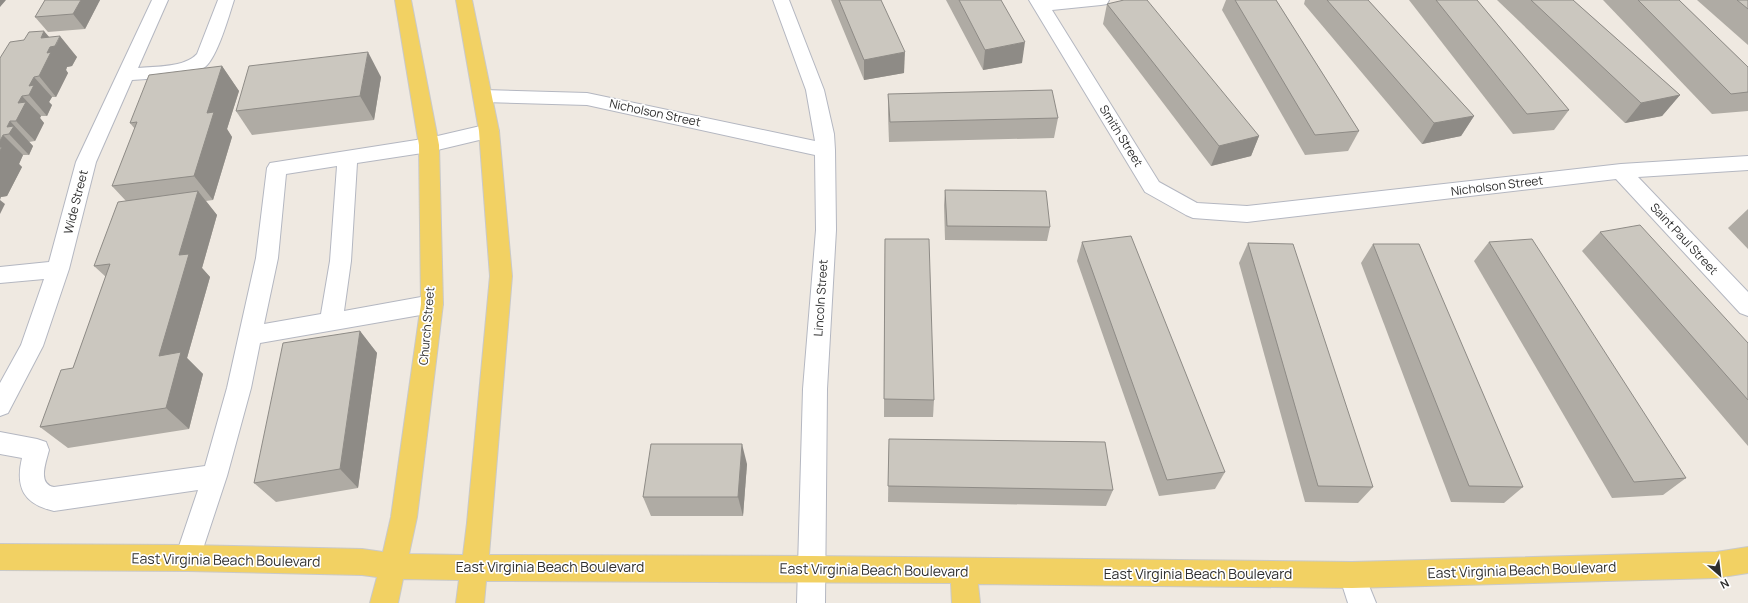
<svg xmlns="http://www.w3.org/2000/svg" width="1748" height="603" font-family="Manrope,sans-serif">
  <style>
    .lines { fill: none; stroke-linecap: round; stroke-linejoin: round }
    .minor-casing { stroke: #b4b7c1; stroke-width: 2 }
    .major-casing { stroke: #c9c9c9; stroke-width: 2 }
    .minor { fill: #fff; fill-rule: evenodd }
    .major { fill: #f2d163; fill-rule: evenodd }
    .wall { fill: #afaba4 }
    .shaded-wall { fill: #8e8b86 }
    .building { fill: #cbc7bf; stroke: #8e8b86 }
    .labels { text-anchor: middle; stroke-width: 3.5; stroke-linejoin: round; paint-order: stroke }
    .street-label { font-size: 12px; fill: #2e2e2e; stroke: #fff }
    .near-street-label { font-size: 14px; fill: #2e2e2e; stroke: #fff }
  </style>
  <rect width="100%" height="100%" fill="#efe9e1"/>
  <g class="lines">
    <g class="minor-casing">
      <g id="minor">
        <path d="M152,0H168L138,68C156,66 184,68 197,54L218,0H234C229,16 217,58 205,67C193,76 148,79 132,80L96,162L69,269L43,346L8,413L0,416V383L21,345L44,279L0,283V267L49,262L76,162Z"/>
        <polygon points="773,0 789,0 824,90 834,134 835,150 836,230 827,389 825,603 797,603 803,389 816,230 815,155 587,105 483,102 476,100 474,96 476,92 483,90 587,93 815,141 806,90"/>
        <polygon points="1029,0 1109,0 1107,4 1101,5 1052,10 1159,182 1197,203 1247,206 1621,164 1748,156 1748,170 1638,177 1748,292 1748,316 1740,313 1616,179 1247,222 1193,218 1186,215 1145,192"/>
        <path d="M489,124L496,126L499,131L496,136L429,152L357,163L351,261L344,311L432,295L440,298L443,304L440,310L432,313L260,343L251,388L227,476L197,567L188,571L179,567L175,558L198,490L54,511C24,504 15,488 22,458L0,454V432L37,439L46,442L49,450C46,462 37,484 54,487L205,466L227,388L256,258L267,168L270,163L429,138ZM337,166L330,261L321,314L264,324L278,258L286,174Z"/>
        <polygon points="1352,562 1361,566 1376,603 1348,603 1339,575 1343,566"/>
      </g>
    </g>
    <g class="major-casing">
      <polygon id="major" points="395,0 411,0 439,145 443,304 417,517 409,554 463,555 467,523 490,276 479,131 456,0 472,0 499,131 512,276 489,555 811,556 1352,562 1716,552 1748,547 1748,573 1716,578 1352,588 978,584 980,603 952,603 951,583 486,581 484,603 456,603 459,580 403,579 398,603 370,603 377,577 362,575 188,571 0,570 0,544 188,545 362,549 383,552 391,517 421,304 419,145"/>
    </g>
    <use href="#minor" class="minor"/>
    <use href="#major" class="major"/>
  </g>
  <g class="wall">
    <polygon points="45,0 100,0 85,29 48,32 35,17"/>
    <polygon points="831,0 881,0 904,73 864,80"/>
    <polygon points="946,0 1001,0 1022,63 983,70"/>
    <polygon points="1226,0 1276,0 1359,131 1348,151 1305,155 1222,10"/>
    <polygon points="1305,0 1368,0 1474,116 1461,136 1422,144 1304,4"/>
    <polygon points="1409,0 1477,0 1569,110 1554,130 1513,134"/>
    <polygon points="1497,0 1573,0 1680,95 1662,116 1625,123"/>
    <polygon points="1603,0 1679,0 1748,67 1748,111 1712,114"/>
    <polygon points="1697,0 1748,0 1748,45"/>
    <polygon points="1107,4 1259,136 1251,156 1211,166 1103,24"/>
    <polygon points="50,37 77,57 72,66 67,67 66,70 68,73 56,97 52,97 49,102 52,105 47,116 41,116 40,118 44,123 35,141 29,142 33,146 29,155 23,155 19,164 22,167 7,196 1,197 0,58"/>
    <polygon points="222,66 239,91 227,129 232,137 213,200 206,201 217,215 202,268 210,277 187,358 203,374 189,429 68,448 40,427 73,368 106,277 94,266 126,201 112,186 135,129 130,123"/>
    <polygon points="381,77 374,120 252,135 236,111"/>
    <polygon points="888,94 1058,118 1054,138 889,142 888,115"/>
    <polygon points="945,190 1050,227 1047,241 945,240 944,205"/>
    <polygon points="1748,209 1748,249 1728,228"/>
    <polygon points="1600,232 1748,343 1748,446 1582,251"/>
    <polygon points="885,239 934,400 933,417 884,417"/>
    <polygon points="1082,242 1225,472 1215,489 1159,496 1077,261"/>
    <polygon points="1489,242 1686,478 1663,495 1612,498 1474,261"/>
    <polygon points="1248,243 1373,487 1358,503 1305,502 1239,263"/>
    <polygon points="1373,244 1523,487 1504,503 1451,502 1361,263"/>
    <polygon points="360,331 377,353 358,488 276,502 254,483"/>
    <polygon points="889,439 1113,490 1106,506 888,502"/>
    <polygon points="747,464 743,516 651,516 643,497"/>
  </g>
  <g class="shaded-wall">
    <polygon points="0,0 6,0 0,7"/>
    <polygon points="81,0 100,0 85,29 73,14"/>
    <polygon points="44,31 56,45 60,36 77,57 72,66 67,67 66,70 68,73 56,97 39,76 47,53 41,38"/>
    <polygon points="1025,42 1022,63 983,70 985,50"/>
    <polygon points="368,52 381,77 374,120 360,96"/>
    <polygon points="905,52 904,73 864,80 864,60"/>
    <polygon points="222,66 239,91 227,129 232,137 213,200 194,176 207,113"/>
    <polygon points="34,77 52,97 49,102 52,105 47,116 29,95 29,86"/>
    <polygon points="1680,95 1662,116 1625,123 1641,103"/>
    <polygon points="22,96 41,116 40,118 44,123 35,141 16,121 18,103"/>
    <polygon points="1474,116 1461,136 1422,144 1434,123"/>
    <polygon points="10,121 33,146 29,155 9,134 7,127"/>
    <polygon points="3,135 23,155 19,164 22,167 7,196 1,197 0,200 0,141"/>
    <polygon points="1259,136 1251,156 1211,166 1219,146"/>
    <polygon points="198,191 217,215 202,268 210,277 187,358 203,374 189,429 166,408 159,356 179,255"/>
    <polygon points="0,200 5,204 0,214"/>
    <polygon points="360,331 377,353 358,488 340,469"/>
    <polygon points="742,444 747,464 743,516 738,497"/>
  </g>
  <g class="building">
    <polygon points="45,0 81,0 73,14 35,17"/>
    <polygon points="839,0 881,0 905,52 864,60"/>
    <polygon points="959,0 1001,0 1025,42 985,50"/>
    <polygon points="1124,0 1147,0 1259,136 1219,146 1107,4"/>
    <polygon points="1235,0 1276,0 1359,131 1315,135"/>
    <polygon points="1327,0 1368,0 1474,116 1434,123"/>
    <polygon points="1436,0 1477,0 1569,110 1527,114"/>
    <polygon points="1531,0 1573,0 1680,95 1641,103"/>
    <polygon points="1638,0 1679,0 1748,67 1748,92 1731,94"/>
    <polygon points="1737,0 1748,0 1748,9"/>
    <polygon points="44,31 41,38 60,36 55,46 50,47 47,53 51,52 39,76 34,77 29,86 34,85 29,95 22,96 18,103 26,102 16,121 10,121 7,127 14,126 9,134 3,135 0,141 0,58 10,42 24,40 29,32"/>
    <polygon points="368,52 360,96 236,111 249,66"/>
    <polygon points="222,66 207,113 214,112 194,176 112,186 137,122 130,123 149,75"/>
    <polygon points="1052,90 1058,118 890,122 888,94"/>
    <polygon points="0,147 2,147 0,151"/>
    <polygon points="945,190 1046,191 1050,227 947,226"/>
    <polygon points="198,191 179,255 189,254 159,356 181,352 166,408 40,427 61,370 73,368 110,264 94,266 118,202"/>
    <polygon points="1640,225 1748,343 1748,400 1600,232"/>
    <polygon points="1131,236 1225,472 1167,480 1082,242"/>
    <polygon points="885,239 929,239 934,400 884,399"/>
    <polygon points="1532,239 1686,478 1634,482 1489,242"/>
    <polygon points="1248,243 1293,244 1373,487 1318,486"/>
    <polygon points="1373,244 1419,244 1523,487 1469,486"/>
    <polygon points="360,331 340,469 254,483 283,343"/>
    <polygon points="889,439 1105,442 1113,490 888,486"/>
    <polygon points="651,444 742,444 738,497 643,497"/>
  </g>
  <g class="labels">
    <g class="street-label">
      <text transform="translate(655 113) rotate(12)" y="4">Nicholson Street</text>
      <text transform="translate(1121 136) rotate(58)" y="4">Smith Street</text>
      <text transform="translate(1497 186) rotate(-7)" y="4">Nicholson Street</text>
      <text transform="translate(76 202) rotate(-76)" y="4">Wide Street</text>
      <text transform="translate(1684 239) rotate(47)" y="4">Saint Paul Street</text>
      <text transform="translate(821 298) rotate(-86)" y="4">Lincoln Street</text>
      <text transform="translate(427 326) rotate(-85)" y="4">Church Street</text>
    </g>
    <g class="near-street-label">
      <text transform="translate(226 560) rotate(1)" y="5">East Virginia Beach Boulevard</text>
      <text x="550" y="572">East Virginia Beach Boulevard</text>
      <text transform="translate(874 570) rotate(1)" y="5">East Virginia Beach Boulevard</text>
      <text transform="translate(1522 570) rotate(-2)" y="5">East Virginia Beach Boulevard</text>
      <text x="1198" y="579">East Virginia Beach Boulevard</text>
    </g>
  </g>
  <g transform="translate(1720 575) rotate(152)" stroke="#ffffff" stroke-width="3" paint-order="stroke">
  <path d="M0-3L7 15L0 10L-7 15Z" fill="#2e2e2e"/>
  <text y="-6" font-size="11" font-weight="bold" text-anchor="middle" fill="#2e2e2e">N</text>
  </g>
</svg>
